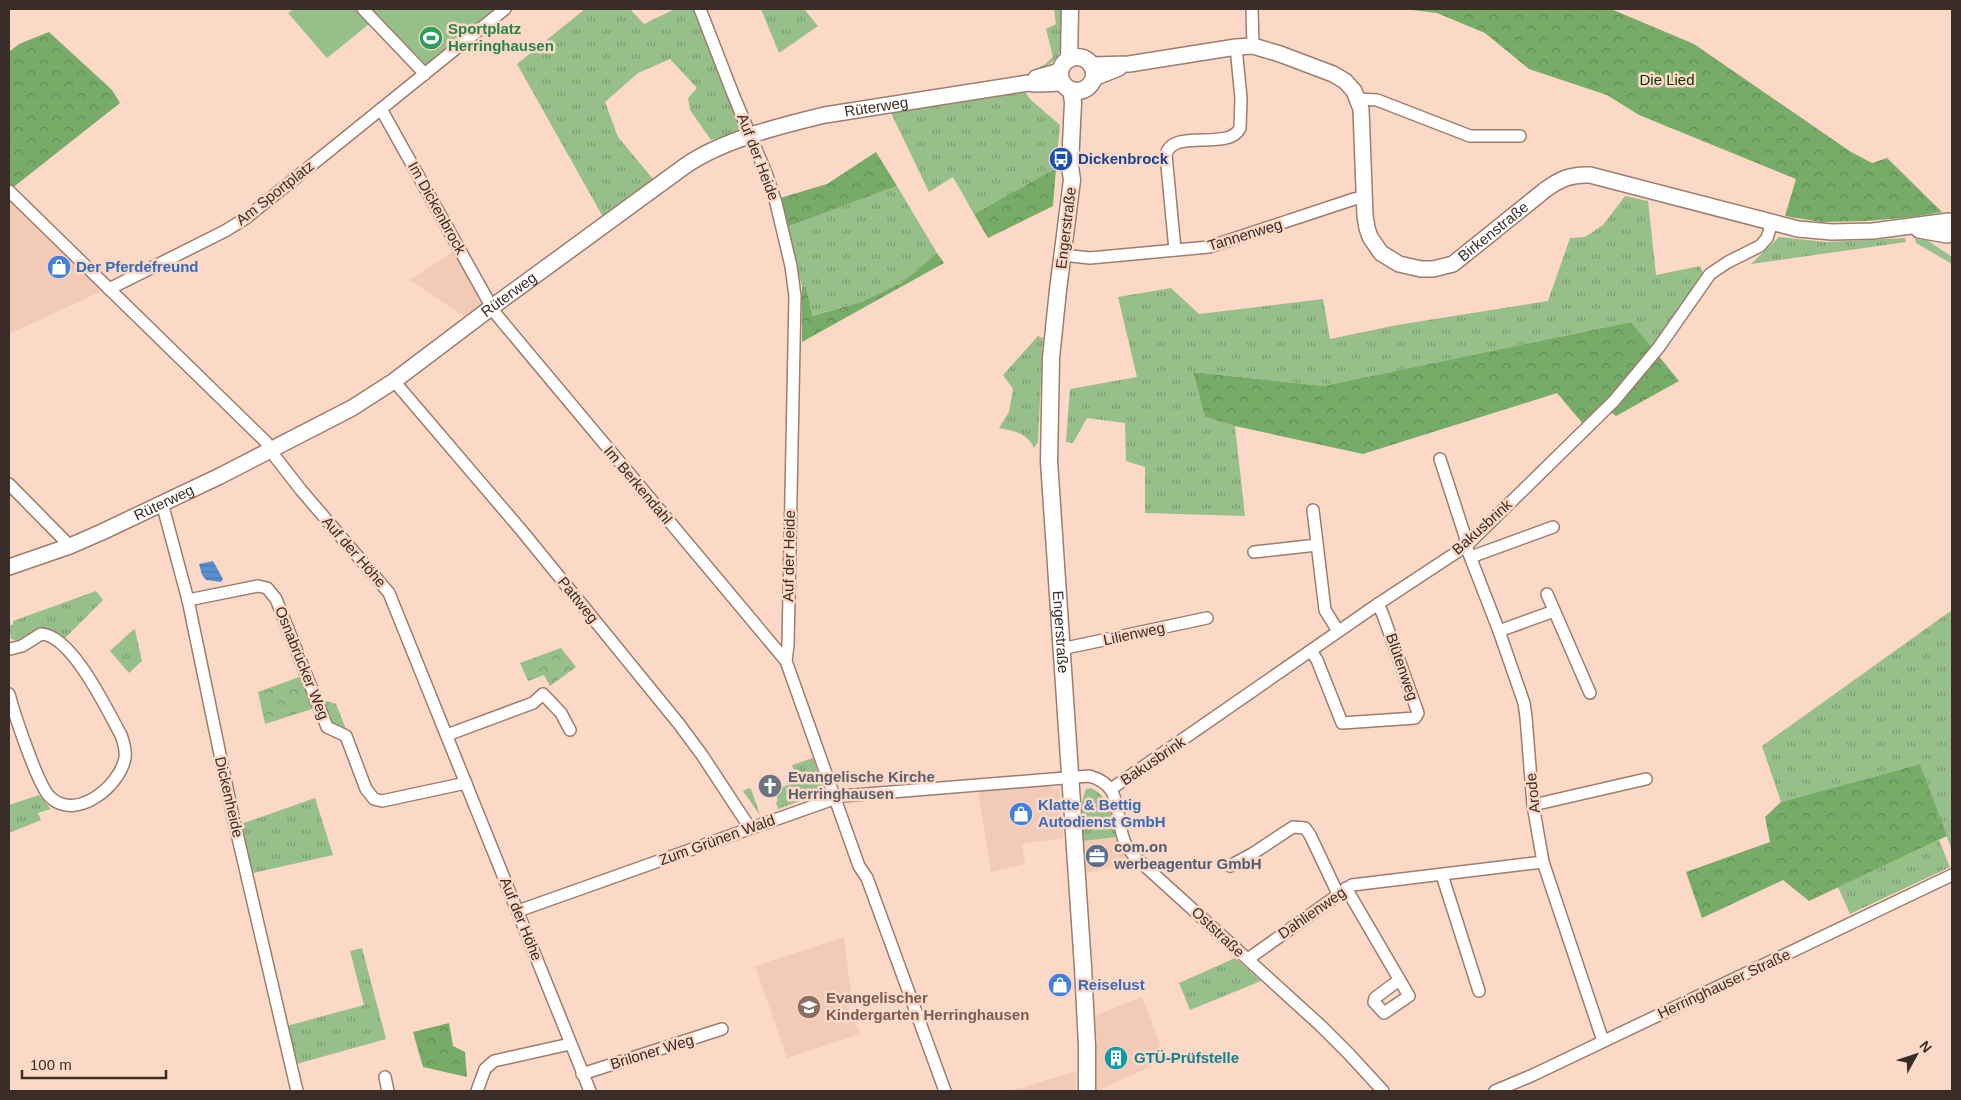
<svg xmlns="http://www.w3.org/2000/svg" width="1961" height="1100" font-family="Arial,sans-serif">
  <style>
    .built { fill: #f3cab5 }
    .grass { fill: url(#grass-tufts) }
    .forest { fill: url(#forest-crowns) }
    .park { fill: url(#park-crowns) }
    .pitch { fill: #96bf8a }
    .water { fill: url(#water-rules) }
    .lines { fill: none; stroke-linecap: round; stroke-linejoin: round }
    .minor-casing { stroke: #9d7d6d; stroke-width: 14 }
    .tertiary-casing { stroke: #9d7d6d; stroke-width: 18 }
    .secondary-casing { stroke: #9d7d6d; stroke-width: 19 }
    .minor { stroke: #fff; stroke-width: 11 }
    .tertiary { stroke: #fff; stroke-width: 15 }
    .secondary { stroke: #fff; stroke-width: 16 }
    .labels { text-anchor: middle; stroke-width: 5; stroke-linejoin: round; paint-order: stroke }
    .leisure-label { font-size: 15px; font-weight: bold; fill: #27864d; stroke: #fcd8c7; text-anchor: start }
    .park-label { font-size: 15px; fill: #103404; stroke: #fcd8c7 }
    .street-label { font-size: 15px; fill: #3a2c26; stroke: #fcd8c7 }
    .transit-label { font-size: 15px; font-weight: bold; fill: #164399; stroke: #fcd8c7; text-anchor: start }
    .shop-label { font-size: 15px; font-weight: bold; fill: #366cbe; stroke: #fcd8c7; text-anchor: start }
    .worship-label { font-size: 15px; font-weight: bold; fill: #5b616d; stroke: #fcd8c7; text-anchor: start }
    .service-label { font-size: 15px; font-weight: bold; fill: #4e5e75; stroke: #fcd8c7; text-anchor: start }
    .education-label { font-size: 15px; font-weight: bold; fill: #785e54; stroke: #fcd8c7; text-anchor: start }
    .culture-label { font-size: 15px; font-weight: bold; fill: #0d838f; stroke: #fcd8c7; text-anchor: start }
  </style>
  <defs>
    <pattern id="grass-tufts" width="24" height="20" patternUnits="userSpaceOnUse" patternTransform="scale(1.25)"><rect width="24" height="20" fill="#96bf8a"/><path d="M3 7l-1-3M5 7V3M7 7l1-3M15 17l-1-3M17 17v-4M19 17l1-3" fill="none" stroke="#7b9b71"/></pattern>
    <pattern id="forest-crowns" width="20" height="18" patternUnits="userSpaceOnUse" patternTransform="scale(1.25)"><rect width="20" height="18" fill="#76ab68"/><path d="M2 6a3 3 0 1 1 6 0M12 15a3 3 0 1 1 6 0" fill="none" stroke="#628b55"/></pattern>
    <pattern id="park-crowns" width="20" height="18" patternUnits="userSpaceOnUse" patternTransform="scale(1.25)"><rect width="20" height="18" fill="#96bf8a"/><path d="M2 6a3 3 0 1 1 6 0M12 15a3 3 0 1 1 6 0" fill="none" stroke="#7b9b71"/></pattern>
    <pattern id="water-rules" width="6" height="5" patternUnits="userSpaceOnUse" patternTransform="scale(1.25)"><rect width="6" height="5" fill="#598fce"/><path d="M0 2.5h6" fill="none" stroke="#4b75a7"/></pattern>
  </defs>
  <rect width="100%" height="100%" fill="#fcd8c7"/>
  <g class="built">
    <polygon points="9,195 104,290 9,334"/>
    <polygon points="457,249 486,301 465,317 410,280"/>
    <polygon points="1051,784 1052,790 1059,789 1063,838 1022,844 1025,864 991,872 978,790"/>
    <polygon points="1116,837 1120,851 1132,864 1085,873 1083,841"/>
    <polygon points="844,937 851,994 844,997 860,1034 787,1058 755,966"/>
    <polygon points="1142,997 1166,1060 1096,1091 1095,1016"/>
    <polygon points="1077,1071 1075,1091 1010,1091"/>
  </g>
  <g class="grass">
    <polygon points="585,9 630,9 644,24 675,9 695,9 740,126 736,133 711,140 690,110 688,98 697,88 670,59 638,73 605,102 618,137 653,179 603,217 517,64"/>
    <polygon points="761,9 804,9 818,26 779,53"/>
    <path d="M1054,9H1062C1062,45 1069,59 1030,74L1031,71L1044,65L1053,57L1046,29L1056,24Z"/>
    <polygon points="1025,92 1031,100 1060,125 1056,168 974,214 953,177 929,192 891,113"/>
    <polygon points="897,186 937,253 903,282 861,302 811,316 806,287 802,287 787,227"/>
    <polygon points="1625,196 1648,201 1656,275 1700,266 1703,274 1652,348 1631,322 1323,386 1193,372 1205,417 1235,426 1245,516 1145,513 1145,467 1126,461 1125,423 1087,418 1073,443 1066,442 1070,389 1137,377 1118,297 1171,288 1199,314 1323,299 1330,339 1397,325 1548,301 1570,238 1585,237 1603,225"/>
    <polygon points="1779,237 1826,242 1905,238 1906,242 1751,264"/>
    <polygon points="1915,239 1927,240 1952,257 1952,264 1916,243"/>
    <path d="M1038,336L1043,338L1038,442L1034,448C1027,433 1014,431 999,428L1009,412L1013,389L1003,375Z"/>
    <polygon points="96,591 103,600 63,640 52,632 19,641 11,639 9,626 13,624 13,621"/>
    <polygon points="1952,610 1952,851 1920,764 1781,802 1762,746"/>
    <polygon points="134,629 135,630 142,661 129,673 110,651"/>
    <polygon points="813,758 823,787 822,793 778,809 776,802 778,801 775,790 798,781 792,765"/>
    <polygon points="749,788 751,789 760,815 743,791"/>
    <path d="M1091,788C1111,798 1112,816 1116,837L1083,841C1082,825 1079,804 1086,789Z"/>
    <polygon points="39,795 51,809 38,813 41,820 9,833 9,805"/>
    <polygon points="315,798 333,855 249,874 238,825"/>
    <polygon points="1939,840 1950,867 1850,914 1838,887"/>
    <polygon points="362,948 386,1039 293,1065 283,1027 364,1005 350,951"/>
    <polygon points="1235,958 1261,981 1190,1010 1179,983"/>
  </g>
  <g class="forest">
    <polygon points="1404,9 1611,9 1694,44 1851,152 1872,163 1887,158 1942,212 1912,217 1866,221 1821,222 1785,216 1796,179 1639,115 1607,95 1529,69 1485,33 1437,13"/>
    <polygon points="49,32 112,90 120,103 11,189 9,187 9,52 19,44"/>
    <polygon points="876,152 897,186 787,227 780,198 827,184"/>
    <polygon points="1056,168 1053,206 988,238 974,214"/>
    <polygon points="937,253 944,263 802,342 802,287 806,287 812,316 861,302 903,282"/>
    <polygon points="1631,322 1679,381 1616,416 1604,407 1584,425 1557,393 1363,454 1235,426 1205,417 1193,372 1323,386"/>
    <polygon points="1920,764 1947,836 1809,901 1783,880 1702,918 1686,872 1770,842 1765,817 1781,802"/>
    <polygon points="449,1023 453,1046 465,1052 467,1077 423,1067 413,1032"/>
  </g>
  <g class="park">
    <polygon points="561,648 576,667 550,686 544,675 528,681 520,663"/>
    <polygon points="302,676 315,708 265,724 258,692"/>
    <polygon points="319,699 336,704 347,732 329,724"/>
  </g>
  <g class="pitch">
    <polygon points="294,9 498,9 427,66 379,16 327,58 288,13"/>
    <circle cx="303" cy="700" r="6"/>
  </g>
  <polygon class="water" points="213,561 223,579 221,582 206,580 202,575 199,564"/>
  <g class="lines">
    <g class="minor-casing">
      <g id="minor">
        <polyline points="363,9 425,74"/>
        <polyline points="700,9 733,94 766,173 776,203 791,266 795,296 788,645 786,661 859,866 867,878 945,1091"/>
        <polyline points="1252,9 1253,46"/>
        <polyline points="1359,99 1377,100 1470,136 1520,136"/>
        <polyline points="381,109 495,313 786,661"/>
        <polyline points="9,191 266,442 276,458 301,490 389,593 590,1091"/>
        <path d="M1175,250L1166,155C1172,127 1229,152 1240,128L1241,98L1236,47"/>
        <polyline points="1063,255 1090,258 1209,247 1354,199 1365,197"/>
        <polyline points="109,289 225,231 246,218 505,9"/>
        <polyline points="394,381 522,531 679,724 702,755 750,828"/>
        <polyline points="1440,459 1465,536 1466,546 1499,631 1524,703 1526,717 1533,805 1543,862 1603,1041"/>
        <polyline points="9,484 70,546"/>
        <polyline points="162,503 188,600 232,812 297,1091"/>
        <polyline points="1313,510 1325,610 1338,631"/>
        <polyline points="1254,552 1317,545"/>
        <polyline points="1471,557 1553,527"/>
        <polyline points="1547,594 1590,693"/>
        <polyline points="188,600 258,586 267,588 276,599 327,727 346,736 366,789 374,799 382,801 466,783"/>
        <polyline points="1499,631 1554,611"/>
        <polyline points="1061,649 1207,618"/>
        <polyline points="1311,651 1317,660 1342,723 1415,718 1418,713 1383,615 1378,604"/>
        <path d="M9,694C14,713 38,786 50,797C76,822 120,786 125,758C126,750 124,743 121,735C107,710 72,635 41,634L22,646L10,649"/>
        <polyline points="447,735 533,703 543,694 561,713 570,730"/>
        <polyline points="1111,789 1378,604 1466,546 1614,401 1659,347 1710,274 1728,262 1760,246 1767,238 1772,223"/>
        <polyline points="1533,805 1646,779"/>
        <polyline points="1230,866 1252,854 1293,827 1305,828 1310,835 1338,894"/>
        <polyline points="1442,875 1479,991"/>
        <polyline points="1346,888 1409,996 1384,1013 1374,1002 1375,998 1399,980"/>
        <path d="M518,911L842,796L1089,776C1124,785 1114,814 1124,840C1126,847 1131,852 1135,857L1320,1025L1349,1054L1383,1091"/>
        <polyline points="1248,959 1352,885 1543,862"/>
        <polyline points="582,1074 722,1029"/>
        <polyline points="385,1077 388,1091"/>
        <polyline points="477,1091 485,1069 494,1061 570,1044"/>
        <polyline points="1495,1091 1533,1075 1952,875"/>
      </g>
    </g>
    <g class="tertiary-casing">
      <g id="tertiary">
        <path id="s1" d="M1091,65L1129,64L1236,47L1253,46L1280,54L1333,74L1345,81L1354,91L1361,109L1365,216L1367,228L1370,237L1381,253L1399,264L1421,269H1433L1453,264L1545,190C1560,179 1571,174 1590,175L1798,229L1832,232L1873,231L1949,221"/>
        <polyline points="1036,78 1060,71"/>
        <polyline points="1094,78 1119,68"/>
        <polyline points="1919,230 1947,235"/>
        <path id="s2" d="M9,567L70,546L102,532L220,476L352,408L394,381L492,307L685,166C722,140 780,126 825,115L1028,83L1036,84L1063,83"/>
      </g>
    </g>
    <g class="secondary-casing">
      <g id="secondary">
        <circle cx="1077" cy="74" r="17"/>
        <polyline points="1069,59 1070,9"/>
        <path id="s3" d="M1071,90L1073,102L1070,166L1072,180L1058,290L1051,358L1049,461L1083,967L1087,1046V1091"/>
      </g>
    </g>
    <use href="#minor" class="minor"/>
    <use href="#tertiary" class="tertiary"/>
    <use href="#secondary" class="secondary"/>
  </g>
  <defs>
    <g id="stadium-disc" transform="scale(1.25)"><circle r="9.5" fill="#2e9e5b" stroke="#fcd8c7"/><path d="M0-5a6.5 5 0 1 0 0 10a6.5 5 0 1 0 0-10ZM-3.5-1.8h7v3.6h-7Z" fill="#fff"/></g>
    <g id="bus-disc" transform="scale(1.25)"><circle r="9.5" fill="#1a4fb4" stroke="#fcd8c7"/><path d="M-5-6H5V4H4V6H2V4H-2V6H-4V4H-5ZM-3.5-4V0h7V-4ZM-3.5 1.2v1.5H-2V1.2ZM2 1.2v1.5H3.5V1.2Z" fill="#fff"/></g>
    <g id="shop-disc" transform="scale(1.25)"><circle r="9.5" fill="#3f7fe0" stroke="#fcd8c7"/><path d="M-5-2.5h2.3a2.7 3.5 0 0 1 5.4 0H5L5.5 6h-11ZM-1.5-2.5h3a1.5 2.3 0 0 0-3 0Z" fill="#fff"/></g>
    <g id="church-disc" transform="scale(1.25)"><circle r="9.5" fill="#6b7280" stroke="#fcd8c7"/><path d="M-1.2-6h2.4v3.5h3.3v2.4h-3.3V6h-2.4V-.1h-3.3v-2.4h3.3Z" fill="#fff"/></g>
    <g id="office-disc" transform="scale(1.25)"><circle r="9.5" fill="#5c6f8a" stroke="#fcd8c7"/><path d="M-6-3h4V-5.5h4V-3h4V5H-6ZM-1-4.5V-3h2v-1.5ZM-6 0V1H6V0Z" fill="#fff"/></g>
    <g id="school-disc" transform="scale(1.25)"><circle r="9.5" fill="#8d6e63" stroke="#fcd8c7"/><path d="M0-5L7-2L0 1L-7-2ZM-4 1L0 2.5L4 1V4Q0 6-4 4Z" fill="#fff"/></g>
    <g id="building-disc" transform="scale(1.25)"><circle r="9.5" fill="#0f9aa8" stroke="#fcd8c7"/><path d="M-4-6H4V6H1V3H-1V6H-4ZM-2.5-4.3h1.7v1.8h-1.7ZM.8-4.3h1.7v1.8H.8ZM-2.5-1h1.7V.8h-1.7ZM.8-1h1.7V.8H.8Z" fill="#fff"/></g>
  </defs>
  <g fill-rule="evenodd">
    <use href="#stadium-disc" x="431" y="38"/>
    <use href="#bus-disc" x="1061" y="159"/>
    <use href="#shop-disc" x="59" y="267"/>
    <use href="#church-disc" x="770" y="786"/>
    <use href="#shop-disc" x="1021" y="814"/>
    <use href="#office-disc" x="1097" y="856"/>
    <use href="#shop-disc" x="1060" y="985"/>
    <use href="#school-disc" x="809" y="1007"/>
    <use href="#building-disc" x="1116" y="1058"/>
  </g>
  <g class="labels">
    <g class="leisure-label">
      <text x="448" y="34">Sportplatz<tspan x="448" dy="17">Herringhausen</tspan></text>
    </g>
    <g class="park-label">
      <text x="1667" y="85">Die Lied</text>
    </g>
    <g class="street-label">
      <text dy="5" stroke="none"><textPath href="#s2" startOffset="992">Rüterweg</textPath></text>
      <text transform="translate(758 157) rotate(69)" y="5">Auf der Heide</text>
      <text transform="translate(275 193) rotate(-38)" y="5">Am Sportplatz</text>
      <text transform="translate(437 208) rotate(61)" y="5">Im Dickenbrock</text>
      <text transform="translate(1066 228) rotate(-83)" y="5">Engerstraße</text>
      <text dy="5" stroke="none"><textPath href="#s1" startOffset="571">Birkenstraße</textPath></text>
      <text transform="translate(1245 235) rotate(-17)" y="5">Tannenweg</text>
      <text dy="5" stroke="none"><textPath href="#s2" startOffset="572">Rüterweg</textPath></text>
      <text transform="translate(638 485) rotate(50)" y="5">Im Berkendahl</text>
      <text dy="5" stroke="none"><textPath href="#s2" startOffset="168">Rüterweg</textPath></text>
      <text transform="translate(1482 527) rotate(-42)" y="5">Bakusbrink</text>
      <text transform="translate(354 552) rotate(49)" y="5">Auf der Höhe</text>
      <text transform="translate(789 556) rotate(-89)" y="5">Auf der Heide</text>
      <text transform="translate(578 600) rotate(51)" y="5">Pattweg</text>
      <text dy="5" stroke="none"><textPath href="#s3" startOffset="544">Engerstraße</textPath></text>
      <text transform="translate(1134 634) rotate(-12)" y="5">Lilienweg</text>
      <text transform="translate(302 663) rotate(68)" y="5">Osnabrücker Weg</text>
      <text transform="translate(1402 667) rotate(71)" y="5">Blütenweg</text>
      <text transform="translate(1153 761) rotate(-34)" y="5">Bakusbrink</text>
      <text transform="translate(1533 793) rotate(-96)" y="5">Arode</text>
      <text transform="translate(229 797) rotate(77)" y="5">Dickenheide</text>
      <text transform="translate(717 840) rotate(-20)" y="5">Zum Grünen Wald</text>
      <text transform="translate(1312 913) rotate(-35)" y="5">Dahlienweg</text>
      <text transform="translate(521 919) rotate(68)" y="5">Auf der Höhe</text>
      <text transform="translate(1218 932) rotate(43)" y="5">Oststraße</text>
      <text transform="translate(1724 984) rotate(-25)" y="5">Herringhauser Straße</text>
      <text transform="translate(652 1052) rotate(-17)" y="5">Briloner Weg</text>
    </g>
    <g class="transit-label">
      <text x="1078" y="164">Dickenbrock</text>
    </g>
    <g class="shop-label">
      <text x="76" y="272">Der Pferdefreund</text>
      <text x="1038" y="810">Klatte &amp; Bettig<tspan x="1038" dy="17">Autodienst GmbH</tspan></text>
      <text x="1078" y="990">Reiselust</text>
    </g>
    <g class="worship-label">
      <text x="788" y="782">Evangelische Kirche<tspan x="788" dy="17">Herringhausen</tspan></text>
    </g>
    <g class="service-label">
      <text x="1114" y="852">com.on<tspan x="1114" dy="17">werbeagentur GmbH</tspan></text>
    </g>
    <g class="education-label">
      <text x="826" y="1003">Evangelischer<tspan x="826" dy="17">Kindergarten Herringhausen</tspan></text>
    </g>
    <g class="culture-label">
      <text x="1134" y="1063">GTÜ-Prüfstelle</text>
    </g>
  </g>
  <rect width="1961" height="1100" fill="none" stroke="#3a2c26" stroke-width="20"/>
  <g transform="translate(1916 1055) rotate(50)" stroke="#fcd8c7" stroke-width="4" paint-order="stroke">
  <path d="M0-4L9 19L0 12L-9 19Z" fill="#3a2c26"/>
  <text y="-8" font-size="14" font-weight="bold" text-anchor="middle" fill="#3a2c26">N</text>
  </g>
  <path d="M22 1070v8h144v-8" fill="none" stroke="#3a2c26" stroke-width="2.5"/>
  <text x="30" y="1070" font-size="15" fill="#3a2c26" stroke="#fcd8c7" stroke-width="4" paint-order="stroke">100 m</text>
</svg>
